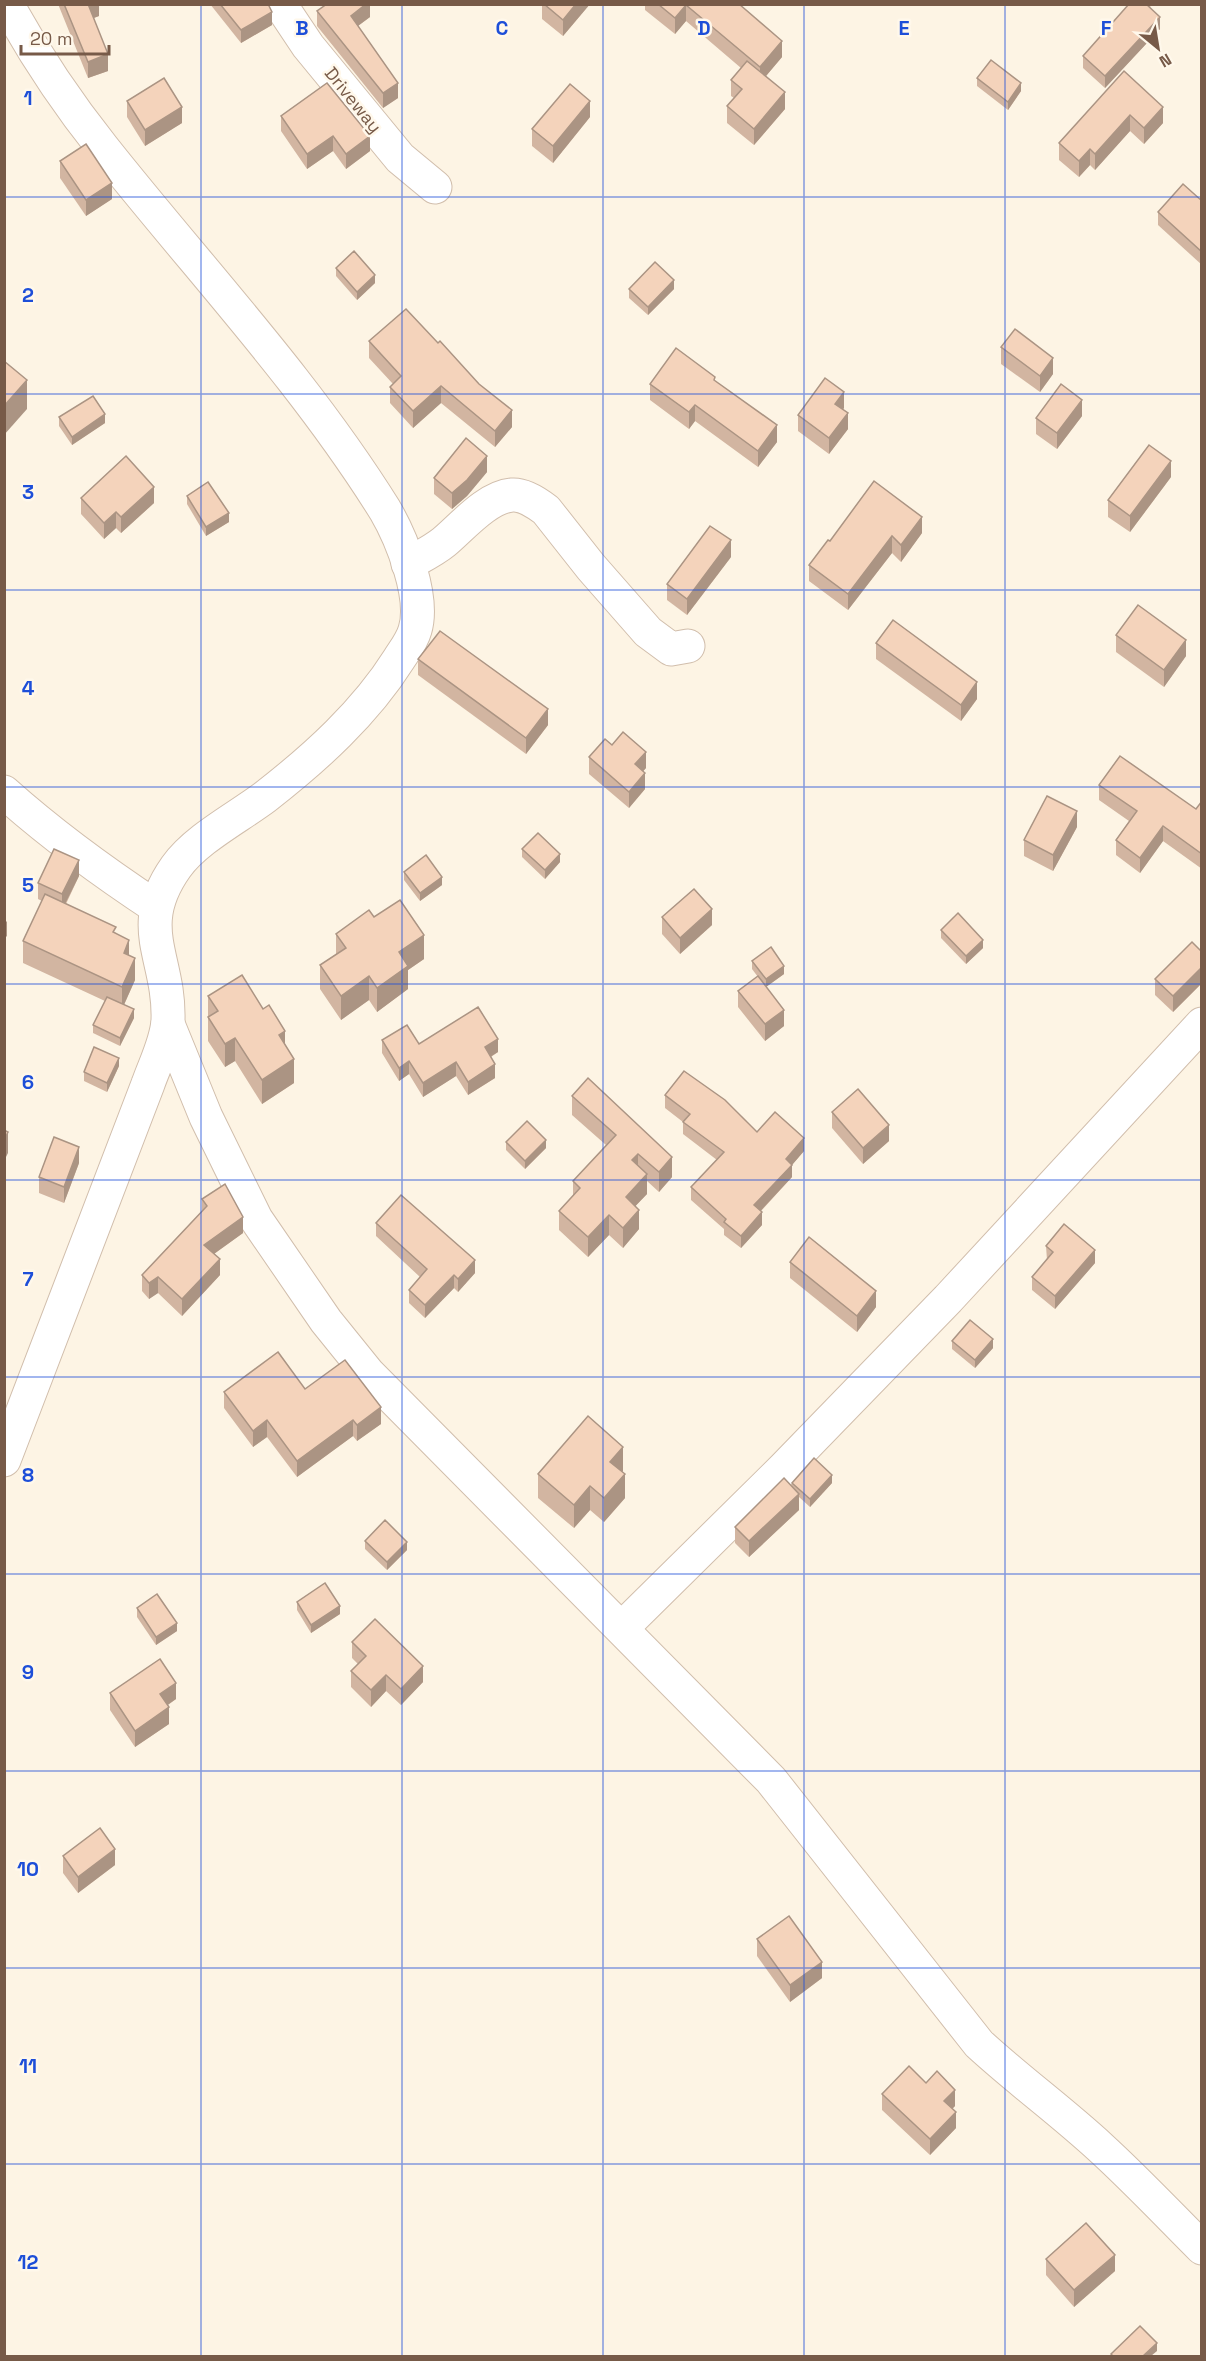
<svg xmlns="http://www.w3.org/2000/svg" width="1206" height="2361" font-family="'Space Grotesk',sans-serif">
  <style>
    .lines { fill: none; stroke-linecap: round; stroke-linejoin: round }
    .minor-casing { stroke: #d1beac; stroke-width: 35 }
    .minor { stroke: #fff; stroke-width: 33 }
    .wall { fill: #d2b5a1 }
    .shaded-wall { fill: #ab9483 }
    .building { fill: #f4d3bb; stroke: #ab9483; stroke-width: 1.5 }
    .grid { fill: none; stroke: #1d4ed8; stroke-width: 1.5; stroke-opacity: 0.55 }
    .labels { text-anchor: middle; stroke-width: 5; stroke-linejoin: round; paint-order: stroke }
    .street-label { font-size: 18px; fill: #775a48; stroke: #fff8eb }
    .grid-label { font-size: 20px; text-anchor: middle; font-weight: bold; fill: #1d4ed8; stroke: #fff8eb; stroke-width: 5; stroke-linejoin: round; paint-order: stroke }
  </style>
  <rect width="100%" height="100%" fill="#fdf4e4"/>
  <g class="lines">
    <g class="minor-casing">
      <g id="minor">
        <polyline points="280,4 308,46 400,158 435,187"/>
        <path d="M408,564C420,557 433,551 444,542C462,527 487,497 512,495C523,494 537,503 546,510L591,567L648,632L671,649L688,646"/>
        <path d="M4,792C52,835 103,872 156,907"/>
        <path d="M168,1024L206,1117L256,1219L326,1321L368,1373L771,1780L979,2044C1018,2080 1061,2111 1101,2148C1136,2180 1168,2214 1202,2248"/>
        <path d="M4,1460L148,1084C155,1064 167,1041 168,1020C170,957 133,928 176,867C196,839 237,818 265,797C315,758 365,713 399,659C404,651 412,641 415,630C425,597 402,539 385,510C304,380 198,268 103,148C67,103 35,55 7,4"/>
        <polyline points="622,1628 784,1468 948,1299 1202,1024"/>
      </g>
    </g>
    <use href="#minor" class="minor"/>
  </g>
  <g class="wall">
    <polygon points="58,4 99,4 99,16 94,18 108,71 88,78"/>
    <polygon points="210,4 268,4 272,25 241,43"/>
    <polygon points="370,4 370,17 358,26 398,98 383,108 317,26 317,11"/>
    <polygon points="542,4 590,4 563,36 542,19"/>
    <polygon points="645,4 739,4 782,57 766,76 785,109 754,145 727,123 727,106 734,98 731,96 731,80 741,68 686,21 675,34 645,10"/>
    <polygon points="1152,4 1150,7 1160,29 1105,88 1083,68 1083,56"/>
    <polygon points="1124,71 1163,123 1144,144 1130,131 1095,170 1090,165 1079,177 1059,160 1059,143"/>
    <polygon points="977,78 1021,91 1008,110 977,86"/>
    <polygon points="127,101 182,123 145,146 127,117"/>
    <polygon points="281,116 370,151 346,169 333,151 307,169 281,131"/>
    <polygon points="590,117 553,163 532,146 532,129"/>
    <polygon points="60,161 112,199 86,216 60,178"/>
    <polygon points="1202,201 1202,265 1158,225 1158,212"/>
    <polygon points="336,268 375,283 357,300 336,276"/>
    <polygon points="629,289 674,289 648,315 629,298"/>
    <polygon points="369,341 512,427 495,447 441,403 413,428 390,403 390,387 393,384 369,358"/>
    <polygon points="1001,347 1053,374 1040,392 1001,364"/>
    <polygon points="715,381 777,442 758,467 695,421 689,429 650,400 650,384"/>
    <polygon points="844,408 843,409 848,429 829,454 798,431 798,415"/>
    <polygon points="1082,416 1057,449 1036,434 1036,418"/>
    <polygon points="59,417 105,423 72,445 59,426"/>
    <polygon points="487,472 467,496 452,509 434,494 434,478"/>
    <polygon points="1171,477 1130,532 1108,517 1108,500"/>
    <polygon points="187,496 229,522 206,536 187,504"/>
    <polygon points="81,498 154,503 121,533 116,528 104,539 81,514"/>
    <polygon points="922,533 901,562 892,553 848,610 809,581 809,565 830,541"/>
    <polygon points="731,557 687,615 667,600 667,584"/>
    <polygon points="1116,635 1186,656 1164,687 1116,652"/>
    <polygon points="876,643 977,699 961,721 876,659"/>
    <polygon points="418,659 548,725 526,754 418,675"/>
    <polygon points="612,745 646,768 643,771 645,789 629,808 589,774 589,757"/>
    <polygon points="1099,785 1196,809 1202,801 1202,869 1163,841 1140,873 1116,855 1116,840 1129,821 1099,800"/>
    <polygon points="1077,827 1053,871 1024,856 1024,840"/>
    <polygon points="522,849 560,862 545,879 522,857"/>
    <polygon points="404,872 442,885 420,901 404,880"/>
    <polygon points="79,876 66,904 116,933 129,956 135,980 124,1005 134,1018 120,1046 93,1033 93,1025 105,1001 23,963 23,941 42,901 38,899 38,883"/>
    <polygon points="374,917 424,959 408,970 408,989 377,1012 369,1000 341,1020 320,989 320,965 336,954 336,934"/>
    <polygon points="662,917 712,925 680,954 662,934"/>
    <polygon points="941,930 983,948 966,964 941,938"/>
    <polygon points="1202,952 1202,983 1173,1012 1155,995 1155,979"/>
    <polygon points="752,961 784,974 766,987 784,1026 765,1041 738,1007 738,991 758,977 752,969"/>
    <polygon points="208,996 285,1044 294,1083 262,1104 235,1061 225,1067 208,1041"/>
    <polygon points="382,1040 498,1052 491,1057 495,1078 468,1095 456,1076 423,1097 409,1074 399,1081 382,1053"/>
    <polygon points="119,1066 107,1092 84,1081 84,1072"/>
    <polygon points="665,1095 804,1151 792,1165 792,1177 761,1211 762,1225 741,1248 724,1235 724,1229 691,1200 691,1187 717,1160 683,1134 683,1122 665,1108"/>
    <polygon points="572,1096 672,1177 659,1192 647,1181 647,1194 635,1206 639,1229 623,1248 609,1235 588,1257 559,1230 559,1211 573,1196 573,1181 606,1145 572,1115"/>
    <polygon points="832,1112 889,1141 863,1164 832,1128"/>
    <polygon points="506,1142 546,1148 525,1169 506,1150"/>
    <polygon points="79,1163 64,1203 39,1193 39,1177"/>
    <polygon points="202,1199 243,1233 214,1254 220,1275 182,1316 158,1293 149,1299 142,1291 142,1275 202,1211"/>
    <polygon points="376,1223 475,1273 458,1292 454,1288 425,1318 409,1303 409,1290 420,1277 376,1236"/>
    <polygon points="1046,1246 1095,1263 1055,1309 1032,1290 1032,1277 1047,1260"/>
    <polygon points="790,1262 876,1307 857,1332 790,1278"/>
    <polygon points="952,1341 993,1348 975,1368 952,1349"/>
    <polygon points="305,1389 381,1424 357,1441 353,1436 297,1477 267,1437 253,1447 224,1408 224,1392"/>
    <polygon points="623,1471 622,1472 625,1498 604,1522 590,1510 574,1528 538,1498 538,1474"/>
    <polygon points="792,1483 832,1483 810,1507 799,1497 799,1510 749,1557 735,1543 735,1527 792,1486"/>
    <polygon points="365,1541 407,1550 387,1570 365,1549"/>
    <polygon points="297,1602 340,1614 311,1633 297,1610"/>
    <polygon points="137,1608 177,1631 156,1645 137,1617"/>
    <polygon points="352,1642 423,1682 401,1705 386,1691 371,1707 351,1687 351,1671 358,1664 352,1658"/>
    <polygon points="110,1693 176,1699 168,1705 169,1724 135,1747 110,1710"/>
    <polygon points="63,1856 115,1865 78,1893 63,1873"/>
    <polygon points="757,1939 822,1978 790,2002 757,1956"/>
    <polygon points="926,2083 955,2106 952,2109 956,2128 930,2155 882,2110 882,2094"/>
    <polygon points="1046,2259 1115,2271 1074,2307 1046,2275"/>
  </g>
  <g class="shaded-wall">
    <polygon points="88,4 99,4 99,16 88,20"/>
    <polygon points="366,4 370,4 370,17 351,31 351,16"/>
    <polygon points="576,4 590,4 563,36 563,20"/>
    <polygon points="686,5 686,21 675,34 675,18"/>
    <polygon points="272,12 272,25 241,43 241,30"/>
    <polygon points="1160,17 1160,29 1105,88 1105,76"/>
    <polygon points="782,41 782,57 760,83 760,67"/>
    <polygon points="108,54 108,71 88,78 88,62"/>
    <polygon points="398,83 398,98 383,108 383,93"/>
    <polygon points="1021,83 1021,91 1008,110 1008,102"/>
    <polygon points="785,92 785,109 754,145 754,129"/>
    <polygon points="590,101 590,117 553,163 553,146"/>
    <polygon points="182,107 182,123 145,146 145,130"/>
    <polygon points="1163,107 1163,123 1144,144 1144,128"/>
    <polygon points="1130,115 1130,131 1095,170 1095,154"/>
    <polygon points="333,136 333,151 307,169 307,154"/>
    <polygon points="370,136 370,151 346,169 346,154"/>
    <polygon points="1090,149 1090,165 1079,177 1079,161"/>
    <polygon points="112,183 112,199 86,216 86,200"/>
    <polygon points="375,275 375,283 357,300 357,292"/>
    <polygon points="674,280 674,289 648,315 648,307"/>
    <polygon points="1053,358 1053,374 1040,392 1040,376"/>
    <polygon points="27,380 27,409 4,435 4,406"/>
    <polygon points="441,386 441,403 413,428 413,411"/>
    <polygon points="844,392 844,408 835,420 835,404"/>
    <polygon points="1082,400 1082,416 1057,449 1057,433"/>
    <polygon points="695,405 695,421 689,429 689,412"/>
    <polygon points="512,410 512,427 495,447 495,431"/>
    <polygon points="848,413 848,429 829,454 829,438"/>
    <polygon points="105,414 105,423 72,445 72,437"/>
    <polygon points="777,425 777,442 758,467 758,451"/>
    <polygon points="487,456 487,472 467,496 452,509 452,493"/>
    <polygon points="1171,461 1171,477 1130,532 1130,516"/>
    <polygon points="154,487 154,503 121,533 121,517"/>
    <polygon points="116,512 116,528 104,539 104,523"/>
    <polygon points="229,513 229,522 206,536 206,527"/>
    <polygon points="922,517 922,533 901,562 901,545"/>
    <polygon points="892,536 892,553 848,610 848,594"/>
    <polygon points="731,540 731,557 687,615 687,599"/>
    <polygon points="1186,640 1186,656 1164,687 1164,670"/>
    <polygon points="977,682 977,699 961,721 961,705"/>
    <polygon points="548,709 548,725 526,754 526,738"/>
    <polygon points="646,752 646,768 635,780 635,764"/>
    <polygon points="645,773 645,789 629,808 629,792"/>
    <polygon points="1077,811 1077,827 1053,871 1053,855"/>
    <polygon points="1163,826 1163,841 1140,873 1140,858"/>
    <polygon points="560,854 560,862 545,879 545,870"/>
    <polygon points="79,860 79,876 62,910 62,894"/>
    <polygon points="442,877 442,885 420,901 420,893"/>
    <polygon points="712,909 712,925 680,954 680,938"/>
    <polygon points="7,921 7,936 4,939 4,924"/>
    <polygon points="424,935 424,959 408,970 408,989 377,1012 377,988 399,952"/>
    <polygon points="129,940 129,961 124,953"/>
    <polygon points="983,940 983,948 966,964 966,956"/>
    <polygon points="135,958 135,980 122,1009 122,987"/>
    <polygon points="784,966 784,974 766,987 766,979"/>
    <polygon points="1202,967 1202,983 1173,1012 1173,996"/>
    <polygon points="369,976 369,1000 341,1020 341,996"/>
    <polygon points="134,1009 134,1018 120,1046 120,1038"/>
    <polygon points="784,1010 784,1026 765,1041 765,1024"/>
    <polygon points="285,1031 285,1055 279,1035"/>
    <polygon points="235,1038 235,1061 225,1067 225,1044"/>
    <polygon points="498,1039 498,1052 485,1060 485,1047"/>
    <polygon points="119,1058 119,1066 107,1092 107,1083"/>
    <polygon points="294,1059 294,1083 262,1104 262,1080"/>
    <polygon points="409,1061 409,1074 399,1081 399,1068"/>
    <polygon points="456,1062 456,1076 423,1097 423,1083"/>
    <polygon points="495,1064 495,1078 468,1095 468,1082"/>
    <polygon points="889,1125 889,1141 863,1164 863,1148"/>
    <polygon points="8,1132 8,1153 4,1161 4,1140"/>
    <polygon points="804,1138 804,1151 792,1165 792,1177 754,1218 754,1205 786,1159"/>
    <polygon points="546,1140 546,1148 525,1169 525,1161"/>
    <polygon points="79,1147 79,1163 64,1203 64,1187"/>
    <polygon points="638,1154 638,1174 632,1160"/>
    <polygon points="672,1157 672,1177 659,1192 659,1172"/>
    <polygon points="647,1174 647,1194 626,1216 626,1197"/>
    <polygon points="639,1210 639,1229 623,1248 623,1228"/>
    <polygon points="762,1212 762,1225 741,1248 741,1236"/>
    <polygon points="609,1215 609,1235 588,1257 588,1237"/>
    <polygon points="243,1217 243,1233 204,1261 204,1245"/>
    <polygon points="1095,1250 1095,1263 1055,1309 1055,1296"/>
    <polygon points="220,1259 220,1275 182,1316 182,1299"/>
    <polygon points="475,1260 475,1273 458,1292 458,1279"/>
    <polygon points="454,1275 454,1288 425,1318 425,1305"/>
    <polygon points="158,1277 158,1293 149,1299 149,1283"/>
    <polygon points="876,1291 876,1307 857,1332 857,1316"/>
    <polygon points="993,1339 993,1348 975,1368 975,1360"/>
    <polygon points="381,1407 381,1424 357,1441 357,1425"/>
    <polygon points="267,1420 267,1437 253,1447 253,1431"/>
    <polygon points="353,1420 353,1436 297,1477 297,1461"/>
    <polygon points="623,1447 623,1471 610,1485 610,1462"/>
    <polygon points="625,1474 625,1498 604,1522 604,1498"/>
    <polygon points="832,1475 832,1483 810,1507 810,1499"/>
    <polygon points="590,1486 590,1510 574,1528 574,1505"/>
    <polygon points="799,1494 799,1510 749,1557 749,1541"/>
    <polygon points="407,1542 407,1550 387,1570 387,1562"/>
    <polygon points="340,1606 340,1614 311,1633 311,1625"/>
    <polygon points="177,1623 177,1631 156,1645 156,1637"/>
    <polygon points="423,1666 423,1682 401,1705 401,1689"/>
    <polygon points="386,1675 386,1691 371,1707 371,1690"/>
    <polygon points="176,1683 176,1699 160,1710 160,1694"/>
    <polygon points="169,1707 169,1724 135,1747 135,1731"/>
    <polygon points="115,1849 115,1865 78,1893 78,1877"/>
    <polygon points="822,1962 822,1978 790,2002 790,1985"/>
    <polygon points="955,2090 955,2106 944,2117 944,2101"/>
    <polygon points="956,2112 956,2128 930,2155 930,2139"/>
    <polygon points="1115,2255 1115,2271 1074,2307 1074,2290"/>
    <polygon points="1157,2343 1157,2351 1151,2356 1143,2356"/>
  </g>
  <g class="building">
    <polygon points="64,4 88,4 108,54 88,62"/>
    <polygon points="220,4 268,4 272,12 241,30"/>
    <polygon points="327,4 366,4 351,16 398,83 383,93 317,11"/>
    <polygon points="544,4 576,4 563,20"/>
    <polygon points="658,4 739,4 782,41 760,67 686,5 675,18"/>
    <polygon points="1129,4 1146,4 1160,17 1105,76 1083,56"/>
    <polygon points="991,60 1021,83 1008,102 977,78"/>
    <polygon points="747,61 785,92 754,129 727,106 742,89 731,80"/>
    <polygon points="1124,71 1163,107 1144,128 1130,115 1095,154 1090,149 1079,161 1059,143"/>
    <polygon points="164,78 182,107 145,130 127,101"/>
    <polygon points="327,83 370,136 346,154 333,136 307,154 281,116"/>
    <polygon points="570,84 590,101 553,146 532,129"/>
    <polygon points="86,144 112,183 86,200 60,161"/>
    <polygon points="1183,184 1202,201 1202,252 1158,212"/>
    <polygon points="354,251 375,275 357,292 336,268"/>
    <polygon points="655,262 674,280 648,307 629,289"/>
    <polygon points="406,309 438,343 440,341 479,384 512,410 495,431 441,386 413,411 390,387 401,376 369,341"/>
    <polygon points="1015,329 1053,358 1040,376 1001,347"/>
    <polygon points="676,348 715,377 714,380 777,425 758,451 695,405 689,412 650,384"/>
    <polygon points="4,361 27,380 4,406"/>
    <polygon points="825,378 844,392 835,404 848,413 829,438 798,415"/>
    <polygon points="1061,384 1082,400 1057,433 1036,418"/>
    <polygon points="93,396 105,414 72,437 59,417"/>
    <polygon points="466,438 487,456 467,480 452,493 434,478"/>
    <polygon points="1149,445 1171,461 1130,516 1108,500"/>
    <polygon points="126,456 154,487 121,517 116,512 104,523 81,498"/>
    <polygon points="874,481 922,517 901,545 892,536 848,594 809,565 828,540 830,541"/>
    <polygon points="208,482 229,513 206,527 187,496"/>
    <polygon points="710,526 731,540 687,599 667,584"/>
    <polygon points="1138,605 1186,640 1164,670 1116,635"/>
    <polygon points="893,620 977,682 961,705 876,643"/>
    <polygon points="440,631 548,709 526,738 418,659"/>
    <polygon points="623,732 646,752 635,764 645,773 629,792 589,757 605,739 612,745"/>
    <polygon points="1120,756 1196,809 1202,801 1202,854 1163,826 1140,858 1116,840 1137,811 1099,785"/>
    <polygon points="1047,796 1077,811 1053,855 1024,840"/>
    <polygon points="538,833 560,854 545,870 522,849"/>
    <polygon points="54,849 79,860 62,894 38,883"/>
    <polygon points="426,855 442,877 420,893 404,872"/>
    <polygon points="694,889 712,909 680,938 662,917"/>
    <polygon points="45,894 116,927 113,932 129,940 124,953 135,958 122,987 23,941"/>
    <polygon points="400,900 424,935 399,952 408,966 377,988 369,976 341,996 320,965 346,948 336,934 369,910 374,917"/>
    <polygon points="958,913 983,940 966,956 941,930"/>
    <polygon points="1192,942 1202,952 1202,967 1173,996 1155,979"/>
    <polygon points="771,947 784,966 766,979 752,961"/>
    <polygon points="242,975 263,1009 269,1005 285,1031 279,1035 294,1059 262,1080 235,1038 225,1044 208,1017 218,1011 208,996"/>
    <polygon points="758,976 784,1010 765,1024 738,991"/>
    <polygon points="107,997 134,1009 120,1038 93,1025"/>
    <polygon points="478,1007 498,1039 485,1047 495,1064 468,1082 456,1062 423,1083 409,1061 399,1068 382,1040 407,1025 419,1044"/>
    <polygon points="94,1047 119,1058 107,1083 84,1072"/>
    <polygon points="684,1071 725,1100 757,1132 775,1112 804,1138 786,1159 792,1165 754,1205 762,1212 741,1236 724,1222 726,1219 691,1187 724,1152 683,1122 690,1114 665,1095"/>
    <polygon points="588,1078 672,1157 659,1172 638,1154 632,1160 647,1174 626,1197 639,1210 623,1228 609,1215 588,1237 559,1211 580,1188 573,1181 616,1135 572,1096"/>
    <polygon points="858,1089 889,1125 863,1148 832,1112"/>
    <polygon points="527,1121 546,1140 525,1161 506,1142"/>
    <polygon points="4,1130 8,1132 4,1140"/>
    <polygon points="54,1137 79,1147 64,1187 39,1177"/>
    <polygon points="225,1184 243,1217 204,1245 220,1259 182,1299 158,1277 149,1283 142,1275 207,1206 202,1199"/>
    <polygon points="401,1195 475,1260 458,1279 454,1275 425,1305 409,1290 427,1269 376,1223"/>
    <polygon points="1064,1224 1095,1250 1055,1296 1032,1277 1053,1252 1046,1246"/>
    <polygon points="809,1237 876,1291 857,1316 790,1262"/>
    <polygon points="970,1320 993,1339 975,1360 952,1341"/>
    <polygon points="278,1352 305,1389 345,1360 381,1407 357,1425 353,1420 297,1461 267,1420 253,1431 224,1392"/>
    <polygon points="588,1416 623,1447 610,1462 625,1474 604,1498 590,1486 574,1505 538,1474"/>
    <polygon points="814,1458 832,1475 810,1499 792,1483"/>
    <polygon points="784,1478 799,1494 749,1541 735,1527"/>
    <polygon points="385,1520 407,1542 387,1562 365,1541"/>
    <polygon points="325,1583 340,1606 311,1625 297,1602"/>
    <polygon points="157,1594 177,1623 156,1637 137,1608"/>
    <polygon points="375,1619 423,1666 401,1689 386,1675 371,1690 351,1671 366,1656 352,1642"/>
    <polygon points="160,1659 176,1683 160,1694 169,1707 135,1731 110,1693"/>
    <polygon points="100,1828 115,1849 78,1877 63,1856"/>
    <polygon points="789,1916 822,1962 790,1985 757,1939"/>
    <polygon points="909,2066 926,2083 937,2071 955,2090 944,2101 956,2112 930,2139 882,2094"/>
    <polygon points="1086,2223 1115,2255 1074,2290 1046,2259"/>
    <polygon points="1140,2326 1157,2343 1143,2356 1113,2356 1111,2354"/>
  </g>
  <path class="grid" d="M201,4V2356M402,4V2356M603,4V2356M804,4V2356M1005,4V2356M4,197H1202M4,394H1202M4,590H1202M4,787H1202M4,984H1202M4,1180H1202M4,1377H1202M4,1574H1202M4,1771H1202M4,1968H1202M4,2164H1202"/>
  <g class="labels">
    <g class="street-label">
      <text transform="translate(353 100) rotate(51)" y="6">Driveway</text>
    </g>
  </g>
  <g class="grid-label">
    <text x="302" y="35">B</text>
    <text x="502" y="35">C</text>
    <text x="704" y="35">D</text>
    <text x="904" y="35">E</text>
    <text x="1106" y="35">F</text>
    <text x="28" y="105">1</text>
    <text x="28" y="302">2</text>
    <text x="28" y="499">3</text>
    <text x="28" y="695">4</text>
    <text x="28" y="892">5</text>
    <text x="28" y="1089">6</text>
    <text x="28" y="1286">7</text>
    <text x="28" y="1482">8</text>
    <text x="28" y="1679">9</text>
    <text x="28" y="1876">10</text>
    <text x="28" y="2073">11</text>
    <text x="28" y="2269">12</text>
  </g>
  <rect width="1206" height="2361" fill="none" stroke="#775a48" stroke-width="12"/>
  <g transform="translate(1158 48) rotate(150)" stroke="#fff8eb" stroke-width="4.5" paint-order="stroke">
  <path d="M0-4.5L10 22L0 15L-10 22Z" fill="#775a48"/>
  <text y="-9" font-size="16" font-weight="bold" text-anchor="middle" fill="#775a48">N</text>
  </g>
  <path d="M21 45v9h88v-9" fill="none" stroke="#775a48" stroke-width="3"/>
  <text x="30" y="45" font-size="18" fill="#775a48" stroke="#fff8eb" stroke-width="4.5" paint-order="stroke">20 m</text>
</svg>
